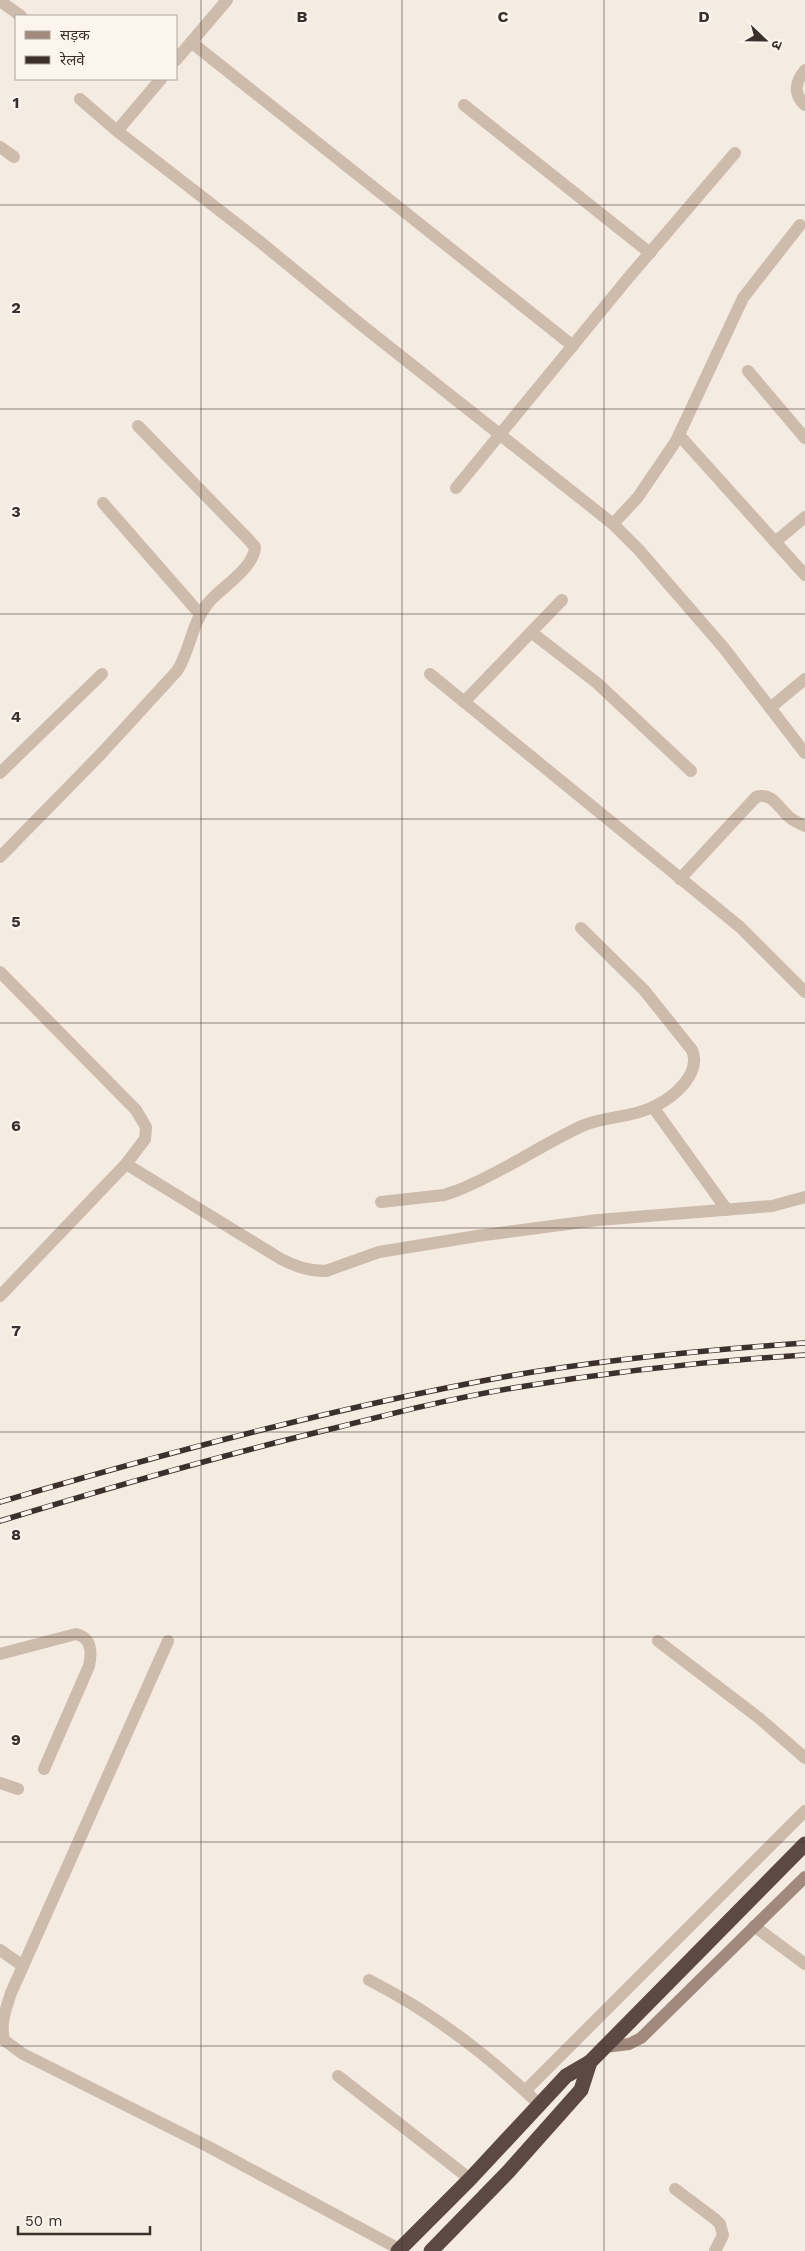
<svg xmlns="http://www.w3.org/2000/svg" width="805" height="2251" font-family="'Work Sans','Noto Sans Devanagari',sans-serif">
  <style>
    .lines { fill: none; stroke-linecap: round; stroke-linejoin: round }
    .street { stroke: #cdbbac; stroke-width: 12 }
    .secondary { stroke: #a18a7d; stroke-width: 12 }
    .highway { stroke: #5c4a42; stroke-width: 15 }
    .rail-casing { stroke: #3b302b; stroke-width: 5.5 }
    .rail { stroke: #fbf5ee; stroke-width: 4; stroke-dasharray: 11; stroke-linecap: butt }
    .grid { fill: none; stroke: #3b302b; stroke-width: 1; stroke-opacity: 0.55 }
    .grid-label { font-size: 16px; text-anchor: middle; font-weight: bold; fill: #3b302b; stroke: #fbf5ee; stroke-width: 4.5; stroke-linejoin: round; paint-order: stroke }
  </style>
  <rect width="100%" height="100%" fill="#f4ebe1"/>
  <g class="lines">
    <g class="street">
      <polyline points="0,1 21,16"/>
      <polyline points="191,42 573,346"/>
      <polyline points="176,60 227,0"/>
      <path d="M805,70C795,82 793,94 805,105"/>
      <polyline points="80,99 117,131 259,241 364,327 613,524 639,550 723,647 805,753"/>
      <polyline points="464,105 650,253"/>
      <polyline points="117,131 161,79"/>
      <polyline points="0,147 14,157"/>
      <polyline points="748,371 805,438"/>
      <polyline points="679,435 805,575"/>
      <polyline points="456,488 629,277 735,153"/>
      <polyline points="103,503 200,614"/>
      <polyline points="613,524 638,497 676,441 743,298 800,225"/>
      <polyline points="775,542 805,517"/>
      <polyline points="531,632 597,683 691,771"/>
      <polyline points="430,674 740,927 805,992"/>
      <polyline points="464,702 562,600"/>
      <polyline points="770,708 805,679"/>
      <polyline points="0,773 102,674"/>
      <path d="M0,857L100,755L177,671C191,649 191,623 209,602C222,587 254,568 255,547L248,539L138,426"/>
      <path d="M680,879L756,797C772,792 778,807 788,816C793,821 799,823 805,826"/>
      <polyline points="0,972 136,1110 146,1127 145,1139 126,1164 0,1296"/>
      <polyline points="653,1107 727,1210"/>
      <path d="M126,1164L281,1259C297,1267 309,1271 326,1271L379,1252L477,1236L598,1220L772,1206L805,1197"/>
      <path d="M381,1202L444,1195L456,1191C500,1174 539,1146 582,1126C605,1116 631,1118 653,1107C673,1098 702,1074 692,1050L644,990L581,928"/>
      <path d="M168,1641L11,1993C6,2009 0,2023 4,2040L23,2054L209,2147L399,2249"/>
      <polyline points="658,1641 759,1718 805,1758"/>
      <path d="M0,1654L76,1634C92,1638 92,1652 89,1666L44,1769"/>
      <polyline points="0,1783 18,1789"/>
      <polyline points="754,1926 805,1964"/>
      <polyline points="0,1950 23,1966"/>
      <path d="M369,1980C432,2012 489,2056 540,2105"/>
      <polyline points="338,2076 470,2179"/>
      <polyline points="525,2091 805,1811"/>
      <polyline points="675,2189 715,2219 720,2224 723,2235 715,2251"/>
    </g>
    <polyline class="secondary" points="605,2047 629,2044 641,2038 805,1877"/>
    <g class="highway">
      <polyline points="398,2251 470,2179 566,2076 590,2062 805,1844"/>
      <polyline points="431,2251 508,2172 581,2090 590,2062"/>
    </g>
    <g class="rail-casing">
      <g id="rail">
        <path d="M0,1502C168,1452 337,1407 509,1376C607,1359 706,1350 805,1343"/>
        <path d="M0,1521C111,1487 222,1455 335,1428C394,1413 453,1398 513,1388C610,1372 707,1361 805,1355"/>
      </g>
    </g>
    <use href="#rail" class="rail"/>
  </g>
  <path class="grid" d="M201,0V2251M402,0V2251M604,0V2251M0,205H805M0,409H805M0,614H805M0,819H805M0,1023H805M0,1228H805M0,1432H805M0,1637H805M0,1842H805M0,2046H805"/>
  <g class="grid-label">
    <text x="302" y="22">B</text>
    <text x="503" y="22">C</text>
    <text x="704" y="22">D</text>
    <text x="16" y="108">1</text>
    <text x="16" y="313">2</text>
    <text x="16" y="517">3</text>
    <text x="16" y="722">4</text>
    <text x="16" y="927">5</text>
    <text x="16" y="1131">6</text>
    <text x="16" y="1336">7</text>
    <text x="16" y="1540">8</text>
    <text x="16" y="1745">9</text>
  </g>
  <rect x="15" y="15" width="162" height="65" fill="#fbf5ee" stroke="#aea6a0"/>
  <rect x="25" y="31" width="25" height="8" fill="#a18a7d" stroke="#aea6a0"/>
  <text x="60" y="40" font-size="15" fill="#3b302b">सड़क</text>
  <rect x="25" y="56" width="25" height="8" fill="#3b302b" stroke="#aea6a0"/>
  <text x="60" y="65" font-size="15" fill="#3b302b">रेलवे</text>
  <g transform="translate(765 40) rotate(112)" stroke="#fbf5ee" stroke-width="4" paint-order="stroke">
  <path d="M0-4L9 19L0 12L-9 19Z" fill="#3b302b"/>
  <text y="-8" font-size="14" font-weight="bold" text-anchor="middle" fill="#3b302b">उ</text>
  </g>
  <path d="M18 2226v8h132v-8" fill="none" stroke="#3b302b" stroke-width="2.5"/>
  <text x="25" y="2226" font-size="15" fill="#3b302b" stroke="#fbf5ee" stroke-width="4" paint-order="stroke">50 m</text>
</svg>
